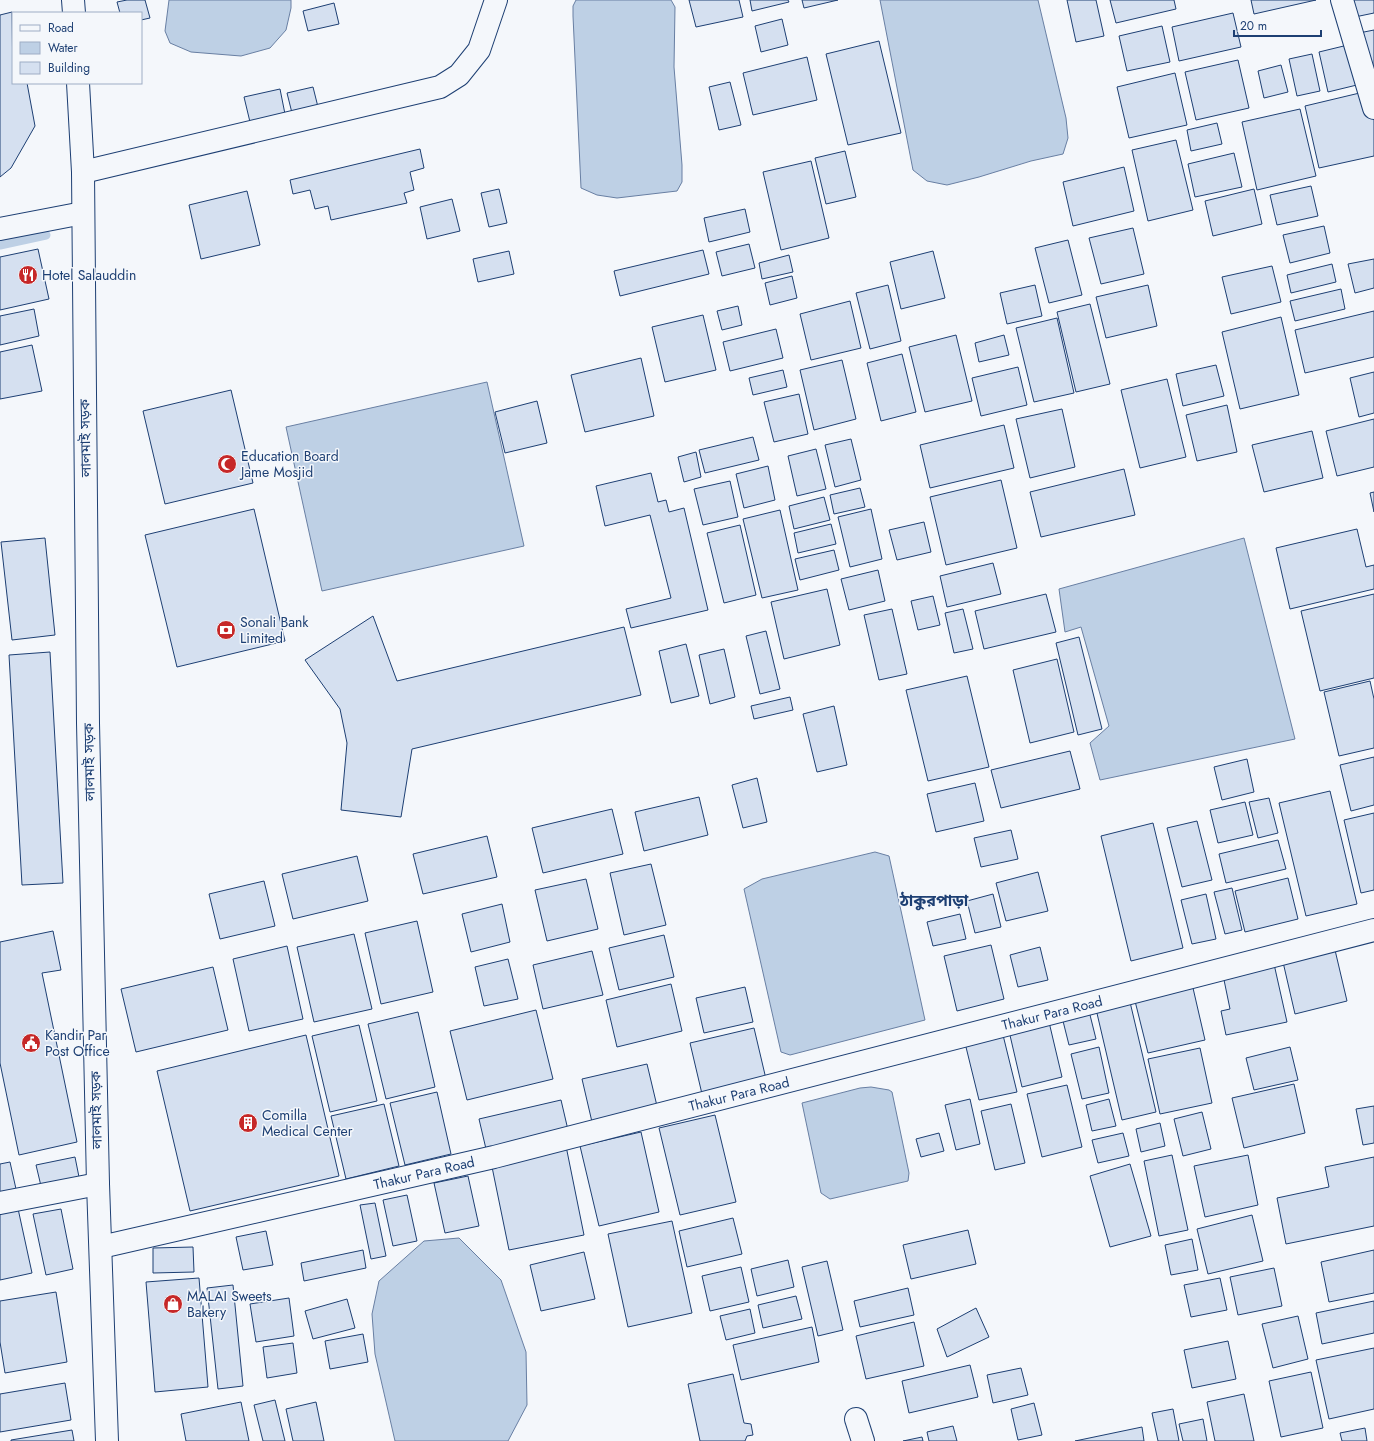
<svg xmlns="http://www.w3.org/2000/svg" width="1374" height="1441" font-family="Jost,'Noto Sans Bengali',sans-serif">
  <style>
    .water { fill: #bed0e5; stroke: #687fa3 }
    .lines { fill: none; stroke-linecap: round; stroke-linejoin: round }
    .stream { stroke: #bed0e5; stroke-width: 9 }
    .building { fill: #d5e0f0; stroke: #1d3f73 }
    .street-casing { stroke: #1d3f73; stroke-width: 24 }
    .secondary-casing { stroke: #1d3f73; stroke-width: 24 }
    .primary-casing { stroke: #1d3f73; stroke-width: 24 }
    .street { stroke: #f4f7fb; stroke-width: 22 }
    .secondary { stroke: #f4f7fb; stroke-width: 22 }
    .primary { stroke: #f4f7fb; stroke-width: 22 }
    .labels { text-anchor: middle; stroke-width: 3; stroke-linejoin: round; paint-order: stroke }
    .poi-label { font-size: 14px; fill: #1d3f73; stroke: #f4f7fb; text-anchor: start }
    .street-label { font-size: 14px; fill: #1d3f73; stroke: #f4f7fb }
    .quarter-label { font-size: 16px; font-weight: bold; fill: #1d3f73; stroke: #f4f7fb }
  </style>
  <rect width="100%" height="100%" fill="#f4f7fb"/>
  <g class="water">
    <polygon points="169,0 291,0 291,8 286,30 270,48 241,56 191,52 170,43 165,31"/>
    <polygon points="576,0 671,0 675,7 674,67 682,165 682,182 677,191 617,198 597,195 581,188 573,16 573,6"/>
    <polygon points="880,0 1038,0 1066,118 1068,138 1063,154 1031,161 979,177 947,185 927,181 913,170"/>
    <polygon points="487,382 524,546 322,591 286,427"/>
    <polygon points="1244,538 1295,739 1100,780 1090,743 1109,726 1081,627 1065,632 1059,589"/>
    <polygon points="875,852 889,856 925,1020 790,1055 781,1052 744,889 762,879"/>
    <polygon points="871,1087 889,1090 892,1092 909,1173 908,1181 830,1199 821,1193 802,1103 860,1088"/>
    <polygon points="459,1238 501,1280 526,1352 527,1405 508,1441 395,1441 375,1354 372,1314 379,1281 424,1241"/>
  </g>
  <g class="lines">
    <polyline class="stream" points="0,245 46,235"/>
  </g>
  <g class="building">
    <polygon points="127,0 145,0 150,18 141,20 141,13 120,13 117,2"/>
    <polygon points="689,0 739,0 743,17 696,27"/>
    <polygon points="750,0 788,0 789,2 752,11"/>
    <polygon points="802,0 838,0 804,8"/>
    <polygon points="1067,0 1096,0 1104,36 1076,42"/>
    <polygon points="1110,0 1174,0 1176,9 1116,23"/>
    <polygon points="1251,0 1316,0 1254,14"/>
    <polygon points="1346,0 1374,0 1374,13 1350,18"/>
    <polygon points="334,3 339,24 308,31 303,11"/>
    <polygon points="12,12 13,83 27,83 35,126 11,168 0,177 0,15"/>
    <polygon points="1233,13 1241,47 1179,61 1172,27"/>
    <polygon points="782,19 788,45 761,52 755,26"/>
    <polygon points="1162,26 1170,62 1127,71 1119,36"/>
    <polygon points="1374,30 1374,76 1359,33"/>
    <polygon points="879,41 901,133 848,145 826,54"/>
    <polygon points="1352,44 1361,84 1328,92 1319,52"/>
    <polygon points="1312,54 1320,91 1297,96 1289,59"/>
    <polygon points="807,57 817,100 753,115 743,73"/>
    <polygon points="1238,60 1249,108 1196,120 1185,72"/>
    <polygon points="1281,65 1288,92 1264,98 1258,71"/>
    <polygon points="1175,73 1187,125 1129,138 1117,87"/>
    <polygon points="730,82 741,125 719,130 709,87"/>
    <polygon points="313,87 318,107 292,113 287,93"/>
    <polygon points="280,89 285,114 250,122 244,97"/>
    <polygon points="1368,91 1374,115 1374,156 1319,168 1305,106"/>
    <polygon points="1300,109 1316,176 1257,190 1242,122"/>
    <polygon points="1217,123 1222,144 1191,151 1187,130"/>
    <polygon points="1176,140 1193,210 1148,221 1132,150"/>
    <polygon points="420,149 424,168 410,172 414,190 404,193 407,203 331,220 328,206 315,209 310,190 293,194 290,180"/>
    <polygon points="845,151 856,197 826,204 815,158"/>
    <polygon points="1234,153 1242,187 1195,197 1188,164"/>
    <polygon points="811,161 829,238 781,250 763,172"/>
    <polygon points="1124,167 1134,211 1073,226 1063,182"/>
    <polygon points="1311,186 1318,216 1277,225 1270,195"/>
    <polygon points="499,189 507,223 489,227 481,193"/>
    <polygon points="1254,189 1262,224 1213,236 1205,201"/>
    <polygon points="247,191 260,245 201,259 189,205"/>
    <polygon points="452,199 460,231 427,239 420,207"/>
    <polygon points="745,209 750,232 709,242 704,218"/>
    <polygon points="1324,226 1330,253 1290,263 1283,235"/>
    <polygon points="1133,228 1144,274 1101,284 1089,238"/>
    <polygon points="1068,240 1082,295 1049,303 1035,248"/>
    <polygon points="749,244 755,268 722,276 716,252"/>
    <polygon points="38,249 49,299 0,310 0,257"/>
    <polygon points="703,250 709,274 620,296 614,271"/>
    <polygon points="509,251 514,274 478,282 473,259"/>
    <polygon points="933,251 945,298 901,309 890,262"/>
    <polygon points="789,255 793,272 762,279 759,263"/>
    <polygon points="1374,259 1374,288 1355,293 1348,264"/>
    <polygon points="1332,264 1336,282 1291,293 1287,275"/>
    <polygon points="1272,266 1281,302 1231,314 1222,277"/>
    <polygon points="792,276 797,298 770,305 765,283"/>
    <polygon points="888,285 901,341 870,349 856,293"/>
    <polygon points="1035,285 1042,316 1007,324 1000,293"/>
    <polygon points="1148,285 1157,326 1106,338 1096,297"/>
    <polygon points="1341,289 1345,309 1295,321 1290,301"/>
    <polygon points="850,301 861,348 811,360 800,314"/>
    <polygon points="1090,304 1110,384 1076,392 1057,312"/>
    <polygon points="738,306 742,325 722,330 717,311"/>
    <polygon points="34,309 39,336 0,345 0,316"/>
    <polygon points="1374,311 1374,357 1305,373 1295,330"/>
    <polygon points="703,315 716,370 665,382 652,327"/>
    <polygon points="1281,317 1299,395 1240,409 1222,332"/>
    <polygon points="1057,318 1074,393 1034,402 1016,328"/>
    <polygon points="776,329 783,358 730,371 723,342"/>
    <polygon points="956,335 972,401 925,412 909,347"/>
    <polygon points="1004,335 1009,355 979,362 975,343"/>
    <polygon points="32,345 42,391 0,399 0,352"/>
    <polygon points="902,354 916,412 881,421 867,363"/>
    <polygon points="641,358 654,416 585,432 571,375"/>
    <polygon points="842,360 856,419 814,430 800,370"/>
    <polygon points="1216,365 1224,396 1183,406 1176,374"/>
    <polygon points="1018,367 1027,405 981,416 972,378"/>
    <polygon points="783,370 787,387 753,395 749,378"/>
    <polygon points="1374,372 1374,413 1359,417 1350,378"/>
    <polygon points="1167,379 1186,457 1140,468 1121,390"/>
    <polygon points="231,390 253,483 165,504 143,411"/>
    <polygon points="799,394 808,434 774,442 764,402"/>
    <polygon points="537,401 547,443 505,453 495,412"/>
    <polygon points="1227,405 1237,452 1197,461 1186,415"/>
    <polygon points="1062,409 1075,467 1030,478 1016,419"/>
    <polygon points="1374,419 1374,467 1337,476 1326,431"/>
    <polygon points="1004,425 1014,468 930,488 920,445"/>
    <polygon points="1312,431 1323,478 1264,492 1252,445"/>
    <polygon points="753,437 759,460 705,473 699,450"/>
    <polygon points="851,439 861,480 835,487 825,445"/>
    <polygon points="816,449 826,489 797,496 788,456"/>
    <polygon points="696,452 701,477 684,482 678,457"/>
    <polygon points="768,466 775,500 744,508 736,474"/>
    <polygon points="1124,469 1135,515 1041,537 1030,492"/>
    <polygon points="651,473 658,502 666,500 669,512 684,508 708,610 631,628 626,609 671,598 650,515 605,526 596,486"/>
    <polygon points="1001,480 1017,548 946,565 930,497"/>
    <polygon points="730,481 738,517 703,525 694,489"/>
    <polygon points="860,488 865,507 834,514 830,495"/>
    <polygon points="1374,492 1374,512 1370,493"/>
    <polygon points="824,497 830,520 794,529 789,506"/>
    <polygon points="254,509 285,641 177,667 145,535"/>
    <polygon points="871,509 882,559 850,567 838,517"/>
    <polygon points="780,510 798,590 762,598 743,519"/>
    <polygon points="924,522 931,552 897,560 889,530"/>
    <polygon points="831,524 836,544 798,553 794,533"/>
    <polygon points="740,525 756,595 724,603 707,533"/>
    <polygon points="1357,529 1366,567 1374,565 1374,589 1290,609 1276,548"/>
    <polygon points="45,538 55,635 12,640 1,542"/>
    <polygon points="834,550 839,570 800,580 795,559"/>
    <polygon points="993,563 1001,594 947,607 940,576"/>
    <polygon points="878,570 885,601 849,610 841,579"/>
    <polygon points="827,589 840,645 784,659 771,602"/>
    <polygon points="1046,594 1056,632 984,649 975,611"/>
    <polygon points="1374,594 1374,678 1320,691 1301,611"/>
    <polygon points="933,596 940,625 918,630 911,601"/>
    <polygon points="892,609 907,674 879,680 864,615"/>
    <polygon points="963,609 973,649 954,653 945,613"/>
    <polygon points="373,616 397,681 624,627 641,695 412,749 401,817 341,810 347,743 340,709 305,660"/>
    <polygon points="766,631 780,689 760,694 746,636"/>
    <polygon points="1079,637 1102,729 1078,735 1056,643"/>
    <polygon points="686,644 699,696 671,703 659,651"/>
    <polygon points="724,649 735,697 710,704 699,655"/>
    <polygon points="50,652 63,883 22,885 9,655"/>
    <polygon points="1057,659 1074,732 1030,743 1013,670"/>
    <polygon points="967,676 989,767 928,781 906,690"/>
    <polygon points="1370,681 1374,699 1374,748 1339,756 1324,692"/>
    <polygon points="790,697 793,710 754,719 751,706"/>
    <polygon points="834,706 847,765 817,772 803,714"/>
    <polygon points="1070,751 1080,789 1001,808 991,770"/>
    <polygon points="1374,757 1374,805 1351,811 1340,765"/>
    <polygon points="1247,759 1254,792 1222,800 1214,767"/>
    <polygon points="757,778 767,822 743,828 732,785"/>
    <polygon points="975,783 984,821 936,832 927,794"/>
    <polygon points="1330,791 1357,904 1306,916 1279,803"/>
    <polygon points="699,797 708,835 644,851 635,812"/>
    <polygon points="1269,798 1278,833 1258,838 1249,802"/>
    <polygon points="1245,802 1253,835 1218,843 1210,810"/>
    <polygon points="612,809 623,854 543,873 532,828"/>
    <polygon points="1374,813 1374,890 1361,893 1344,820"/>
    <polygon points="1197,821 1212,880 1182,887 1167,828"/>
    <polygon points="1153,823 1183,948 1131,961 1101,836"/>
    <polygon points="1011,830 1018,859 981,867 974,838"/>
    <polygon points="487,836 497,877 423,894 413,854"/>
    <polygon points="1278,840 1286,869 1226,883 1219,854"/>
    <polygon points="357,856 368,901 293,919 282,874"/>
    <polygon points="651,864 666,925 624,935 610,873"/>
    <polygon points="1038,872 1048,911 1006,921 996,883"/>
    <polygon points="1288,878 1298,919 1245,932 1235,891"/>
    <polygon points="586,879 598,929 547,941 535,890"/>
    <polygon points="264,881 275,926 220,939 209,894"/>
    <polygon points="1232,888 1242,930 1225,934 1214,892"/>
    <polygon points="993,894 1001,927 975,933 967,901"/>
    <polygon points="1206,894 1216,939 1192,944 1181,900"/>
    <polygon points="502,904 510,942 471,952 462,914"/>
    <polygon points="960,914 966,939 933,946 927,922"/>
    <polygon points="417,921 433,992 381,1004 365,933"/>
    <polygon points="53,931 61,970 42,973 77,1142 19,1155 0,1063 0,942"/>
    <polygon points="354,934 372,1009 314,1022 297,947"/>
    <polygon points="664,935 674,977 619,990 609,948"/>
    <polygon points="991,945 1004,999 957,1011 944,956"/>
    <polygon points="287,946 303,1019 249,1031 233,959"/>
    <polygon points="1040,947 1048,980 1018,987 1010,955"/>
    <polygon points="1335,950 1347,1001 1295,1014 1283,962"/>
    <polygon points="592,951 603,995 543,1009 533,965"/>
    <polygon points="508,959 518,999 484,1006 475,967"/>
    <polygon points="1274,964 1287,1022 1226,1035 1221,1011 1230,1009 1223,975"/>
    <polygon points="213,967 228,1030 136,1052 121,989"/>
    <polygon points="671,984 682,1031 617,1047 606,1000"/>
    <polygon points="745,987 753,1022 704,1033 696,998"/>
    <polygon points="1193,988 1205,1040 1148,1053 1135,1001"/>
    <polygon points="1130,1002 1156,1112 1122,1120 1096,1009"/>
    <polygon points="1088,1007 1096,1039 1069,1045 1061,1013"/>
    <polygon points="536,1010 553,1079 467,1100 450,1031"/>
    <polygon points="418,1012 435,1087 386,1099 368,1024"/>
    <polygon points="1049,1022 1062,1077 1022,1087 1009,1031"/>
    <polygon points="359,1025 377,1101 330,1112 312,1036"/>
    <polygon points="754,1028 766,1079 702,1094 690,1043"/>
    <polygon points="306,1035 339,1176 190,1211 157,1071"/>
    <polygon points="1003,1035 1017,1092 979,1100 965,1043"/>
    <polygon points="1099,1047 1109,1093 1082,1099 1071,1054"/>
    <polygon points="1290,1047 1298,1080 1254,1090 1246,1058"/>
    <polygon points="1200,1048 1212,1103 1160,1114 1148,1059"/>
    <polygon points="647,1064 657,1106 592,1122 582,1079"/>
    <polygon points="1294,1084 1305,1133 1244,1148 1232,1098"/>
    <polygon points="1067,1085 1082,1147 1042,1157 1027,1094"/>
    <polygon points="437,1092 451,1154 405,1165 390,1103"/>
    <polygon points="970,1099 980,1144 956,1150 945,1105"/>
    <polygon points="1109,1099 1116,1126 1092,1131 1086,1105"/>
    <polygon points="561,1100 568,1130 486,1149 479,1119"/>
    <polygon points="384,1104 399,1166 346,1179 331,1116"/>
    <polygon points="1011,1104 1025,1163 995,1170 981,1111"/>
    <polygon points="1374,1106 1374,1143 1363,1145 1356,1109"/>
    <polygon points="1202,1112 1211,1149 1183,1156 1174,1119"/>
    <polygon points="715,1115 736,1202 680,1215 659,1128"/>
    <polygon points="1160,1123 1165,1146 1141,1152 1136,1129"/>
    <polygon points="641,1132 659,1212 599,1226 580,1146"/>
    <polygon points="939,1133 944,1151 921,1157 916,1139"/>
    <polygon points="1123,1133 1129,1156 1098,1163 1092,1140"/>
    <polygon points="566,1146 584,1235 509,1250 491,1162"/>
    <polygon points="1172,1155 1188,1230 1159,1236 1144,1161"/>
    <polygon points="1248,1155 1258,1205 1205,1217 1194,1166"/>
    <polygon points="75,1157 79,1177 41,1186 36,1165"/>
    <polygon points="1374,1157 1374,1226 1286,1244 1277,1198 1329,1187 1325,1167"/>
    <polygon points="10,1162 16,1189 0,1193 0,1164"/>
    <polygon points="1130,1164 1151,1236 1110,1247 1090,1176"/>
    <polygon points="468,1176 479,1226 445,1233 434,1183"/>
    <polygon points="407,1195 417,1241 393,1246 383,1200"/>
    <polygon points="375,1203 386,1256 371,1259 360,1205"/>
    <polygon points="17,1204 32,1273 0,1280 0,1207"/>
    <polygon points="61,1209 73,1269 46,1275 33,1214"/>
    <polygon points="1252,1215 1263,1261 1208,1274 1197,1229"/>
    <polygon points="733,1218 742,1254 687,1267 679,1231"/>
    <polygon points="672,1221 692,1313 628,1327 608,1234"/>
    <polygon points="968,1230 976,1264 911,1279 903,1245"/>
    <polygon points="266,1231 273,1265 243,1270 236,1237"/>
    <polygon points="1192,1239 1198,1270 1171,1275 1165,1245"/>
    <polygon points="193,1247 194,1272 153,1273 153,1248"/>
    <polygon points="363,1250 366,1268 304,1281 301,1263"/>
    <polygon points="1374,1250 1374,1293 1329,1302 1321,1262"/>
    <polygon points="584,1252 595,1299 541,1311 530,1265"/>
    <polygon points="788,1260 794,1287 757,1296 751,1269"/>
    <polygon points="827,1261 843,1330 818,1336 802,1267"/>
    <polygon points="741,1267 749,1302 710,1311 702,1276"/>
    <polygon points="1274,1268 1282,1306 1238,1315 1230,1277"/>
    <polygon points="199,1278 208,1387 155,1392 146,1282"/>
    <polygon points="1220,1278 1227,1310 1191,1317 1184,1285"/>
    <polygon points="233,1285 243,1386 218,1389 207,1288"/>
    <polygon points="908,1288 914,1315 860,1327 854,1301"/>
    <polygon points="56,1292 67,1362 5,1373 0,1342 0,1301"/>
    <polygon points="796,1296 802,1319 763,1328 758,1305"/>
    <polygon points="289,1298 294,1336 256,1342 250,1304"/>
    <polygon points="347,1299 355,1328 313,1339 305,1311"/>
    <polygon points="1374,1301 1374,1333 1322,1344 1316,1313"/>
    <polygon points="976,1308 989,1337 947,1357 937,1329"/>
    <polygon points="750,1309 755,1333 726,1340 720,1316"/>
    <polygon points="1298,1316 1308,1359 1273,1368 1262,1324"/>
    <polygon points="914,1322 924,1366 866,1379 856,1336"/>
    <polygon points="812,1327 819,1362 741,1380 733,1345"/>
    <polygon points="363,1334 368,1362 330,1369 325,1341"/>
    <polygon points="1228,1341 1236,1379 1192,1388 1184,1350"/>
    <polygon points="293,1343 297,1373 267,1378 263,1347"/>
    <polygon points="1374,1348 1374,1409 1329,1419 1316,1360"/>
    <polygon points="970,1365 978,1397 909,1413 902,1381"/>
    <polygon points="1021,1368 1028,1395 993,1403 987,1375"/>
    <polygon points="1311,1372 1323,1428 1281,1437 1269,1381"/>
    <polygon points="733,1374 744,1423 751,1424 753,1435 747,1436 745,1441 700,1441 688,1384"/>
    <polygon points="65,1383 71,1420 0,1432 0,1394"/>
    <polygon points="1244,1394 1254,1441 1215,1441 1207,1402"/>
    <polygon points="275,1400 285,1441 263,1441 254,1405"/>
    <polygon points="241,1402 249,1441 186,1441 181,1414"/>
    <polygon points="316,1402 324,1441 293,1441 286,1409"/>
    <polygon points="1034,1403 1042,1435 1018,1440 1011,1409"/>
    <polygon points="1173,1409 1179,1441 1158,1441 1152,1413"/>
    <polygon points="1203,1419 1207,1441 1183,1441 1179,1424"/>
    <polygon points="953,1426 957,1441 929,1441 927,1432"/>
    <polygon points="1142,1427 1144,1441 1075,1441"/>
    <polygon points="1365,1428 1367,1441 1342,1441 1340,1433"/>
    <polygon points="72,1430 74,1441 11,1441 11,1440"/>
    <polygon points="922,1437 923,1441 903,1441"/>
  </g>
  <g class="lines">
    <g class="street-casing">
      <g id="street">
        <polyline points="1342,0 1374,108"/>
        <polyline points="83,172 440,87 459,75 479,50 496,0"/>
        <polyline points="0,1203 98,1184"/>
        <polyline points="101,1247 494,1157 1374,930"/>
        <polyline points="856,1419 863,1441"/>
      </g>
    </g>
    <g class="secondary-casing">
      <polyline id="secondary" points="0,229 83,213"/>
    </g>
    <g class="primary-casing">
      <g id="primary">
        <polyline points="73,0 74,13"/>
        <polyline points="78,83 83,172 88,723 98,1184 107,1441"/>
      </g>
    </g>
    <use href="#street" class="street"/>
    <use href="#secondary" class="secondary"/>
    <use href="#primary" class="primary"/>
  </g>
  <defs>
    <g id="restaurant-disc" transform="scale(1)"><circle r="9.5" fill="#c62828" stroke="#f4f7fb"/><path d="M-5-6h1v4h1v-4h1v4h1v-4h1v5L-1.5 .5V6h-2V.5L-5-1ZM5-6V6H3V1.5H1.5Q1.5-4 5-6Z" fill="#fff"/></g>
    <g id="mosque-disc" transform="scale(1)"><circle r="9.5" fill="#c62828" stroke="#f4f7fb"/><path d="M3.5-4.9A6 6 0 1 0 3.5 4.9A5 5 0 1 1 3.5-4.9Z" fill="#fff"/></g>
    <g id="bank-disc" transform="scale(1)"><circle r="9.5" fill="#c62828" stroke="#f4f7fb"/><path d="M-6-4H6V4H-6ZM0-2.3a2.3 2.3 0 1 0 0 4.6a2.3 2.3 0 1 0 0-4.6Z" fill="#fff"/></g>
    <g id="civic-disc" transform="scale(1)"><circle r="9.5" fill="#c62828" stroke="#f4f7fb"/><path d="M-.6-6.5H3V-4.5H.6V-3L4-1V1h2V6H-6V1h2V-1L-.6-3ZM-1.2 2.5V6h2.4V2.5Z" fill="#fff"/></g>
    <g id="building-disc" transform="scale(1)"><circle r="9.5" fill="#c62828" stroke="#f4f7fb"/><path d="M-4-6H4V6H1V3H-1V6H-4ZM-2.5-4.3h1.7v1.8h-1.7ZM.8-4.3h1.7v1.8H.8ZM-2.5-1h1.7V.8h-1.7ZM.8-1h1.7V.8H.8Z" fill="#fff"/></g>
    <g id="shop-disc" transform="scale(1)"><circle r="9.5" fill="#c62828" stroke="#f4f7fb"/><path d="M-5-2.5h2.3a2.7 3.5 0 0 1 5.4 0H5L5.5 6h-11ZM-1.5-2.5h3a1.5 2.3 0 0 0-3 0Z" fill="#fff"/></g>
  </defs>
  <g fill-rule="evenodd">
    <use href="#restaurant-disc" x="28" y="275"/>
    <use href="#mosque-disc" x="227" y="464"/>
    <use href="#bank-disc" x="226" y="630"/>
    <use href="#civic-disc" x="31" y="1043"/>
    <use href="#building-disc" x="248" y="1123"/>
    <use href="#shop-disc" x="173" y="1304"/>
  </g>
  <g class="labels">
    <g class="poi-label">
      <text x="42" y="280">Hotel Salauddin</text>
      <text x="241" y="461">Education Board<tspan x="241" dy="16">Jame Mosjid</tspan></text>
      <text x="240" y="627">Sonali Bank<tspan x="240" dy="16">Limited</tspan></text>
      <text x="45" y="1040">Kandir Par<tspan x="45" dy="16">Post Office</tspan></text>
      <text x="262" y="1120">Comilla<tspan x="262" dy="16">Medical Center</tspan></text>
      <text x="187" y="1301">MALAI Sweets<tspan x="187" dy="16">Bakery</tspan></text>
    </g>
    <g class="street-label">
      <text transform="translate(85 438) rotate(-91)" y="5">লালমাই সড়ক</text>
      <text transform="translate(89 762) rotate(-91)" y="5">লালমাই সড়ক</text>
      <text transform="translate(1052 1013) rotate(-14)" y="5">Thakur Para Road</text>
      <text transform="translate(739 1094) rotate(-14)" y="5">Thakur Para Road</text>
      <text transform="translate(96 1110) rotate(-91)" y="5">লালমাই সড়ক</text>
      <text transform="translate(424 1173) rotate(-13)" y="5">Thakur Para Road</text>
    </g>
    <g class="quarter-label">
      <text x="934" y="906">ঠাকুরপাড়া</text>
    </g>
  </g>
  <rect x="12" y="12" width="130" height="72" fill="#f4f7fb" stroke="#9eadc5"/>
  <rect x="20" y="25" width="20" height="6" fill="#f4f7fb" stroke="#9eadc5"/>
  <text x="48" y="32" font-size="12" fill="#1d3f73">Road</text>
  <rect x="20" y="42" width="20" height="12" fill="#bed0e5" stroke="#9eadc5"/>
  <text x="48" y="52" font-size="12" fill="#1d3f73">Water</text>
  <rect x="20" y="62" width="20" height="12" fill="#d5e0f0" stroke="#9eadc5"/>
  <text x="48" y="72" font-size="12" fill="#1d3f73">Building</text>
  <path d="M1234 30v6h87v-6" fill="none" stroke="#1d3f73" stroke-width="2"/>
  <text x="1240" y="30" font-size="12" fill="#1d3f73" stroke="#f4f7fb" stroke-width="3" paint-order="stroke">20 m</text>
</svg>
